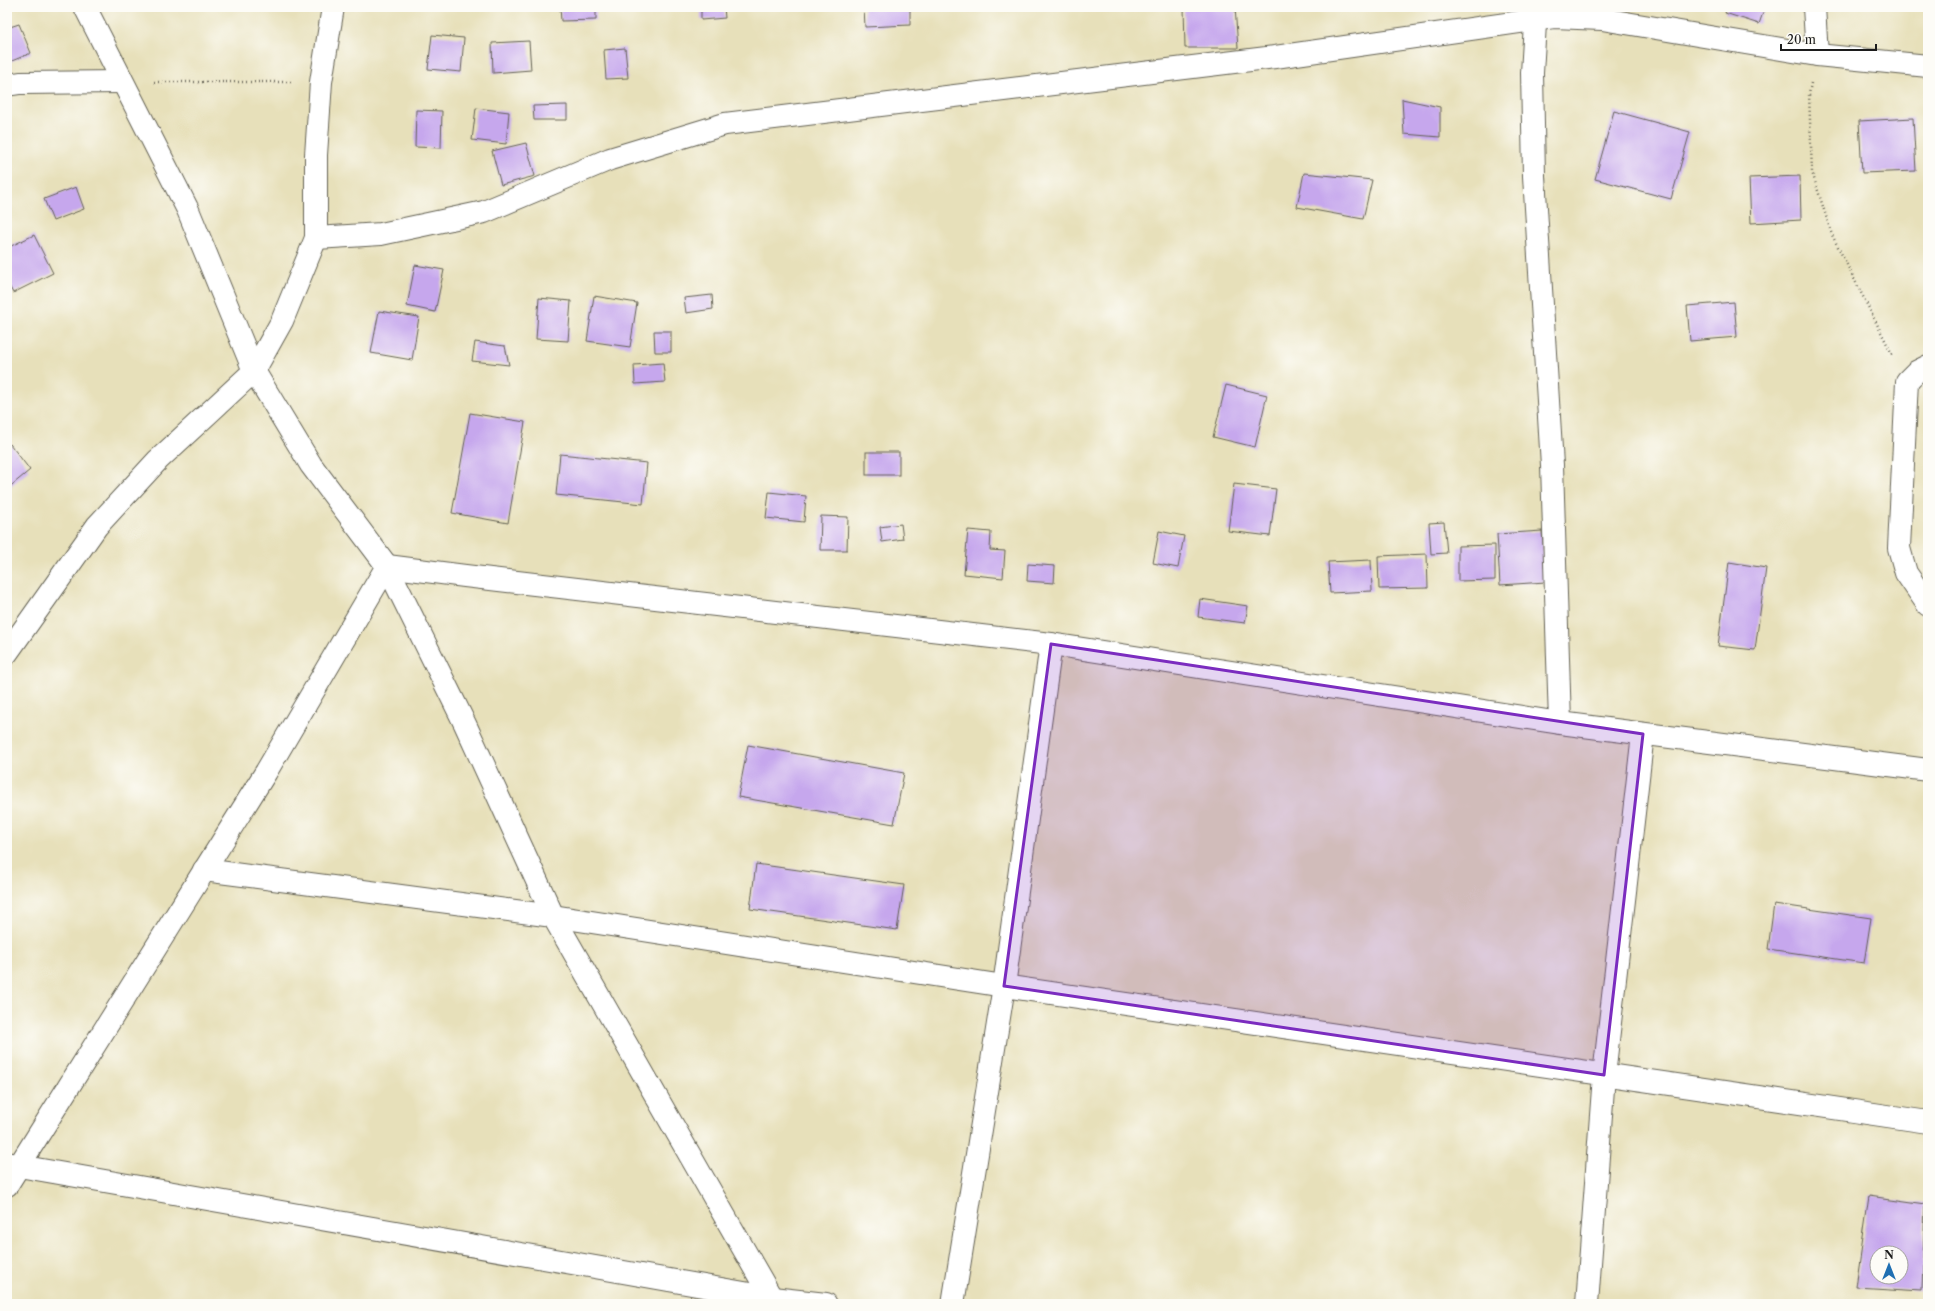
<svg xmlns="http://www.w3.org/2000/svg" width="1935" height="1311" font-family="'Libre Caslon Text',serif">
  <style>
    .building { fill: #c6a7ed; fill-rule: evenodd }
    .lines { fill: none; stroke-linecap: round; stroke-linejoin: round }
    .minor-casing { stroke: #636153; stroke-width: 24 }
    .path { stroke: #636153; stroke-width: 2.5; stroke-dasharray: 1 3; stroke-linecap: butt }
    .minor { stroke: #fff; stroke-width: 22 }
    .marked { fill: #7b2cbf; fill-opacity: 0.2; stroke: #7b2cbf; stroke-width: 3; stroke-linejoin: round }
  </style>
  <rect width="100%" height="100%" fill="#fdfcf7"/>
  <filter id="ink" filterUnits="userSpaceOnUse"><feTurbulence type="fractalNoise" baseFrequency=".025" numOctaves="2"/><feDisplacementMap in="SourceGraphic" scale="8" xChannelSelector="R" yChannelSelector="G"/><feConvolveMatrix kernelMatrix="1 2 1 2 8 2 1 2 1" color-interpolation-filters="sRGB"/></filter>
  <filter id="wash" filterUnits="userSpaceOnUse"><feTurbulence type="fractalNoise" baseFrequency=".012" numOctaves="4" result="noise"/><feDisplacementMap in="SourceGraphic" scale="16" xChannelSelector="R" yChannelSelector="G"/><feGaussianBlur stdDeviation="0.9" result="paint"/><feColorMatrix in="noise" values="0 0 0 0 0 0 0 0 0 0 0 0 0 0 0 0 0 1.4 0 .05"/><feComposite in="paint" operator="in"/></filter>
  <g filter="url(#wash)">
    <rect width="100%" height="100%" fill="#e7e0ba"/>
    <g id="blocks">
      <g class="building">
        <polygon points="560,7 596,7 596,20 561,21"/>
        <polygon points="701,7 724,7 725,18 701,20"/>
        <polygon points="864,7 910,7 910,25 865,27"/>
        <polygon points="1184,7 1235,7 1238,48 1185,48"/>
        <polygon points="1727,7 1765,7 1759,24 1725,13"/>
        <polygon points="19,24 31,53 7,63 7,28"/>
        <polygon points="432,35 464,38 461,72 428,69"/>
        <polygon points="529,41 531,70 493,73 492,43"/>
        <polygon points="625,48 628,78 606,79 604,50"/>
        <polygon points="1402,99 1440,107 1440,137 1404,134"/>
        <polygon points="567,105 567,120 534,120 533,106"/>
        <polygon points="476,108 509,112 506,144 472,140"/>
        <polygon points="416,110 442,111 441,148 415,147"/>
        <polygon points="1614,111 1690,132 1671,199 1595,179"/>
        <polygon points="1913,118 1916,171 1862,173 1859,121"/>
        <polygon points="526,143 535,176 501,185 492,151"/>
        <polygon points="1304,173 1372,180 1363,219 1297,207"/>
        <polygon points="1800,176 1801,220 1751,223 1749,178"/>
        <polygon points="76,187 84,209 53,221 44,199"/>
        <polygon points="34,235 53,273 13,293 7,282 7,248"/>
        <polygon points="415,265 444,270 435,312 407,306"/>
        <polygon points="712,295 713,309 686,313 684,298"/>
        <polygon points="594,296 637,303 630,347 587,341"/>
        <polygon points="539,298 571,301 568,341 536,339"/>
        <polygon points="1734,302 1737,337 1690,341 1687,306"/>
        <polygon points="379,311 419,317 412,360 371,353"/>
        <polygon points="654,331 671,331 671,352 655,352"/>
        <polygon points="475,342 505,346 509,365 472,361"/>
        <polygon points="663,363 665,382 635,384 634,365"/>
        <polygon points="1226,385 1267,395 1255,447 1213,437"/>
        <polygon points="470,413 525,422 508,523 452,513"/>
        <polygon points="10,444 30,470 7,489 7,446"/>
        <rect x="866" y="452" width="33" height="23"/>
        <polygon points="560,454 647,463 643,504 556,495"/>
        <polygon points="1234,484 1276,489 1270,536 1228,531"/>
        <polygon points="769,492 806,496 804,522 766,518"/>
        <polygon points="821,516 848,517 847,550 820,550"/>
        <polygon points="1444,522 1447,553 1431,554 1429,523"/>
        <polygon points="901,524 903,539 882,542 880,527"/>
        <polygon points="968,530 991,532 990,550 1005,551 1003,578 964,574"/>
        <polygon points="1159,531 1184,536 1178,568 1153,563"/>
        <polygon points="1542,531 1546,582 1500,585 1497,534"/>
        <polygon points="1495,545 1495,580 1458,581 1458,546"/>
        <polygon points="1427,554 1428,588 1379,589 1378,556"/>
        <polygon points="1371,560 1372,591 1330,593 1328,562"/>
        <polygon points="1729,562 1766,568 1755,650 1718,646"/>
        <polygon points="1028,564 1055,566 1054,583 1027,581"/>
        <polygon points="1200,599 1248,606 1245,623 1198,617"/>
        <polygon points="748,745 904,773 894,824 738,797"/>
        <polygon points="756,864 904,885 897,930 750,909"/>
        <polygon points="1774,904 1871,918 1864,963 1768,949"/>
        <path d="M1869,1196L1925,1204L1922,1291L1856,1287ZM1877,1253H1901V1277H1877Z"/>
      </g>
    </g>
  </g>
  <g filter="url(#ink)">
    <use href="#blocks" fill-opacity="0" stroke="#636153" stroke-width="1"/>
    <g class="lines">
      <g class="minor-casing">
        <g id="minor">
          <polyline points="85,7 188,210 254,371 311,465 387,566 465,724 553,916 775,1304"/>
          <polyline points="333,7 321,82 316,155 316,238 381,234 484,212 610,159 725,124 1275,57 1554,17 1602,19 1817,55 1928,66"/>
          <polyline points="1536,7 1532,73 1534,176 1552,465 1560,723"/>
          <polyline points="1814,7 1817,55"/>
          <polyline points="7,85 20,83 122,82"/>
          <polyline points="1928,366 1916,372 1907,381 1899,548 1906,573 1928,605"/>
          <polyline points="387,566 465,576 1051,644 1560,723 1928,770"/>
          <polyline points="7,653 97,526 158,460 254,371 282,321 316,238"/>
          <polyline points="204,870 553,916 1004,986 1928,1122"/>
          <polyline points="7,1163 19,1166 772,1298 826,1304"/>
          <polyline points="7,1185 266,772 387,566"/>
          <polyline points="953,1304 1004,986 1051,644"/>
          <polyline points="1587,1304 1604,1075 1643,734"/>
        </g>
      </g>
      <g class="path">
        <polyline points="154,82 293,82"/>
        <polyline points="1811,83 1809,94 1812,172 1832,235 1893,356"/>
      </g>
      <use href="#minor" class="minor"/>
    </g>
  </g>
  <path class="marked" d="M1051,644L1643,734L1604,1075L1004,986Z"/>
  <rect width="1935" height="1311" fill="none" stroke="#fdfcf7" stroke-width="24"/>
  <g transform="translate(1889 1265)"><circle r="19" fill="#fdfcf7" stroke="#a3a29f"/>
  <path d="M0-3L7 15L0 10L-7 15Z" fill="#1f6fb2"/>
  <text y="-6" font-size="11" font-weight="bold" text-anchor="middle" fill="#1c1c1c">N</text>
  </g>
  <path d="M1781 44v6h95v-6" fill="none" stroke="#1c1c1c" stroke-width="2"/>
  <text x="1787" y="44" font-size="12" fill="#1c1c1c" stroke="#fdfcf7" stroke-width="3" paint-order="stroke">20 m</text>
</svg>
